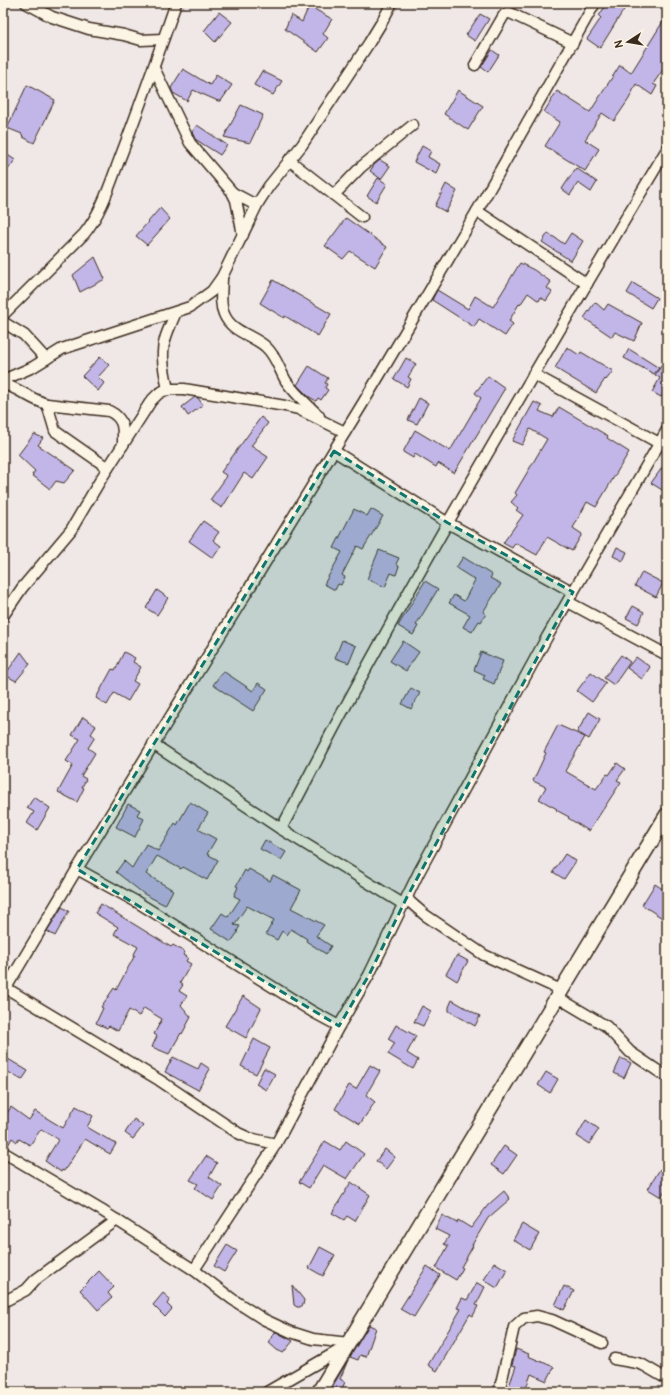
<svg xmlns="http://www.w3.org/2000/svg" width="670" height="1395" font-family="Pangolin,sans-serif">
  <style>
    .building { fill: #c2b6e8; stroke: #3b2a1e }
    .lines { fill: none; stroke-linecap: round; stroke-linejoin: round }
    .minor-casing { stroke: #3b2a1e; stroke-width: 13 }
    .secondary-casing { stroke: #3b2a1e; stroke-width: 17 }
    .minor { stroke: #fcf5e5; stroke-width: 10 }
    .secondary { stroke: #fcf5e5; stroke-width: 14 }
    .marked { fill: #0f766e; fill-opacity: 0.2; stroke: #0f766e; stroke-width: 3; stroke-dasharray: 8 5; stroke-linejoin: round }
  </style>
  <rect width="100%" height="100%" fill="#f0e8e6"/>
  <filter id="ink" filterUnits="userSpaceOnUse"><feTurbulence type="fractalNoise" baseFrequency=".025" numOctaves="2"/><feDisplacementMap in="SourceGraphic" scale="8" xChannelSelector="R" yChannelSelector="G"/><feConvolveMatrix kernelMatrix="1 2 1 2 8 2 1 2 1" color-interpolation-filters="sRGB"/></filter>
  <g filter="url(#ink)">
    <g class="building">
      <polygon points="607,3 628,3 600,48 587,39 601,18 599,16"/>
      <polygon points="309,6 332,19 323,34 328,38 318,52 285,29 291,15 302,22"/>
      <polygon points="219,12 232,22 215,42 204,31"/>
      <polygon points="480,14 489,19 475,41 466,35"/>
      <polygon points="667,15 667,64 653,84 657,86 652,95 636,84 629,99 614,121 602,113 585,140 599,149 585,171 545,146 560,122 544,112 557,91 590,112 620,65 631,73"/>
      <polygon points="492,50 499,55 488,72 481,67"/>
      <polygon points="183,69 210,85 216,75 232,85 221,101 218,101 193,90 187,101 173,93 171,88"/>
      <polygon points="262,71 282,81 273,95 254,85"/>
      <polygon points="27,85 55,100 34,143 23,137 22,134 7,128"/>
      <polygon points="458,90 483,106 468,130 444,114"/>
      <polygon points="241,105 263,115 250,143 224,137"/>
      <polygon points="197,125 227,145 220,155 195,139 192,132"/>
      <polygon points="422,146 431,151 428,157 440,164 436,174 414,162"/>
      <polygon points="3,152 15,160 3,176"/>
      <polygon points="380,160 390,166 381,179 370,171 374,165"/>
      <polygon points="576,168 597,182 591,192 578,183 570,195 562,189"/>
      <polygon points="378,178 387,184 376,202 367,196"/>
      <polygon points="446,184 457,191 446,212 435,206"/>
      <polygon points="160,208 170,219 147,245 136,236"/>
      <polygon points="346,218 387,247 375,267 350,251 343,259 325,246"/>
      <polygon points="548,233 564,244 571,233 583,241 571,261 542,242"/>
      <polygon points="95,257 105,279 80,292 73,275"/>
      <polygon points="520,263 534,270 551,282 547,288 552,292 546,301 541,297 539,301 528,293 520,305 519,304 509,321 513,324 505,336 479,319 474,327 432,300 437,290 468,309 475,296 493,307"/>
      <polygon points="273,280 331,314 318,336 285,316 284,318 260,303"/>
      <polygon points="633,283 657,298 651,308 627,293"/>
      <polygon points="595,302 604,310 608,304 642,323 634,341 615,332 612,337 584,318"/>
      <polygon points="567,347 579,355 581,352 613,371 606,380 605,379 596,393 555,368"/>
      <polygon points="629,349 659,368 654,374 624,358"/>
      <polygon points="100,357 109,365 98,377 104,383 98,391 82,376"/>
      <polygon points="667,357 667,387 661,397 652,392 660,378 655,375"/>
      <polygon points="406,358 416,364 408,377 411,379 407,387 394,379"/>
      <polygon points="309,366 328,378 325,383 327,384 325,388 328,390 321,400 318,398 316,401 308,396 297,385"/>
      <polygon points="488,376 505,388 454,473 438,463 436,467 415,454 413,458 403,452 415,430 450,451 481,398 475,393"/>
      <polygon points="195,397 198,398 203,405 188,416 182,407"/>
      <polygon points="419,398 428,403 417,424 408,420"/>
      <polygon points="534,402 542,406 539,411 553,417 559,407 608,436 607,438 629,452 596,507 587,502 573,528 582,534 572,551 547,537 537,555 515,543 512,548 503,543 523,515 516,510 518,508 511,502 517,495 515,493 547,439 530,429 522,445 512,441"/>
      <polygon points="261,417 268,423 251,446 268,457 253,479 244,473 222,508 210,500 227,476 221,472"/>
      <polygon points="34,434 43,438 38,445 75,470 64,483 56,481 50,489 32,475 35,471 18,455"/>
      <polygon points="667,461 667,493 651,483"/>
      <polygon points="354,509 367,516 371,509 383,516 363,549 357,546 342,575 345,577 341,585 338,584 335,590 324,584 342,552 334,548"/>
      <polygon points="203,521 219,532 213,540 221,546 213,558 189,541"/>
      <polygon points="617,547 627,552 623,561 613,556"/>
      <polygon points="379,550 399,558 396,564 399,566 396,575 391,573 385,587 367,579"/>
      <polygon points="463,557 492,575 490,578 501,584 483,612 486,614 481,622 479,621 472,632 463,627 470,615 449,603 454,595 464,601 475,580 456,568"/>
      <polygon points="642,572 663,583 656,597 635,586"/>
      <polygon points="425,581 438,589 416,625 418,626 413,635 398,626"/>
      <polygon points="157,590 168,598 157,615 146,608"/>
      <polygon points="633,606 644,612 638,624 626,618"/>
      <polygon points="342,640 356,646 349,663 335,658"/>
      <polygon points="403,641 419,652 406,671 390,661"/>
      <polygon points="21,652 30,664 16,681 5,675"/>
      <polygon points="124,652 135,658 133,662 141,667 133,681 138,684 128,701 114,693 107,705 96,698 112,669 115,670"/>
      <polygon points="481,652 503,661 494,684 483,679 485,675 474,670"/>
      <polygon points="621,655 630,662 614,685 604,678"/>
      <polygon points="636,657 650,667 642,679 627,668"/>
      <polygon points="223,671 253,691 258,683 267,689 253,711 213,685"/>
      <polygon points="591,672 606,683 592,702 577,691"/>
      <polygon points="411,688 420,693 411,709 402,704"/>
      <polygon points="589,712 600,719 589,739 577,732"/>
      <polygon points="83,717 96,726 91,734 95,737 88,748 95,753 81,776 86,779 82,787 84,788 77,802 58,792 73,765 66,761 80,739 72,735"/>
      <polygon points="558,725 585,737 565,771 596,789 607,774 609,775 617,763 625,769 617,780 621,782 589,831 568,818 569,817 556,810 557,809 539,799 546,787 533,781 546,753 544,752"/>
      <polygon points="34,797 50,808 37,830 27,823 34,812 27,808"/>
      <polygon points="190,802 208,813 198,829 216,839 207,854 218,860 207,880 183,867 181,869 157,856 146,874 173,890 165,905 144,894 116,872 124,861 132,868 146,844 158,851 175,823 177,825"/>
      <polygon points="128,804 140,810 137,815 144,819 135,837 116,827"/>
      <polygon points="265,840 286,852 281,860 260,849"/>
      <polygon points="565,854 576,861 564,879 553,872"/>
      <polygon points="249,869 270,881 273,875 301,890 291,908 324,925 316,936 331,946 326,954 306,941 307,939 291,929 287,935 282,931 277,940 266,934 274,920 247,906 234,925 240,926 237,931 238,932 231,942 211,929 222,913 228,917 240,899 234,896 238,887 236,886 245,870 247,872"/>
      <polygon points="655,884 667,892 667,921 642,905"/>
      <polygon points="101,904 171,947 173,945 185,952 183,955 188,958 186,961 191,964 180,983 183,985 179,991 187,996 181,1005 191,1017 182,1034 181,1033 169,1054 152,1047 157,1036 154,1034 162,1019 144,1008 139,1016 129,1010 118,1031 109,1026 107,1028 96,1023 103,1008 101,1007 114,988 116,990 135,955 134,954 138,947 114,934 118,927 95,913"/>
      <polygon points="62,907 69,911 55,936 47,931"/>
      <polygon points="457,955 468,961 457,981 446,974"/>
      <polygon points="243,996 261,1008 246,1038 225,1026"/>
      <polygon points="452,1000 480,1016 475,1026 449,1011 449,1007"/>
      <polygon points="422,1006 431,1011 423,1026 414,1022"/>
      <polygon points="396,1025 416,1036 407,1053 418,1060 413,1069 388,1054 395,1043 388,1039"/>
      <polygon points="254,1039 270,1048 256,1074 241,1066"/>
      <polygon points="173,1057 198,1069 201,1063 210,1069 198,1090 165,1072"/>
      <polygon points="621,1058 631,1063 624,1078 614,1073"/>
      <polygon points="8,1059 28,1071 22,1080 3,1069"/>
      <polygon points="370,1065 380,1071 366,1095 375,1102 360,1124 335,1109 349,1085 356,1089"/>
      <polygon points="264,1068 275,1074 266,1090 256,1084"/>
      <polygon points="546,1072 558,1079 550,1093 538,1085"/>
      <polygon points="76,1106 93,1116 87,1127 116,1144 110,1154 85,1139 64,1171 62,1170 61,1172 45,1161 58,1140 58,1139 41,1129 30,1145 19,1139 17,1142 12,1138 7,1147 3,1146 3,1119 11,1107 29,1120 35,1111 63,1128"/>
      <polygon points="134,1119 143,1126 133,1139 125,1133"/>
      <polygon points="586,1120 599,1129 589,1144 577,1136"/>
      <polygon points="325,1141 340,1150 346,1141 364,1154 347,1179 323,1165 309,1188 299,1182"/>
      <polygon points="504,1146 517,1155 504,1174 491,1165"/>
      <polygon points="385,1149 395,1157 386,1169 376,1161"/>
      <polygon points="206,1156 217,1163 209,1177 222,1186 213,1200 195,1188 198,1184 190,1180"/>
      <polygon points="660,1169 667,1173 667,1187 661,1197 648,1189"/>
      <polygon points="351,1182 370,1195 355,1221 347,1216 344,1220 332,1213"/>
      <polygon points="504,1191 510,1199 488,1218 472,1245 473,1246 461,1267 463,1268 456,1280 436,1268 448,1246 444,1244 449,1236 435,1229 442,1215 457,1223 458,1220 471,1228 488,1205"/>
      <polygon points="522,1224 539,1234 530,1250 513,1240"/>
      <polygon points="227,1245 237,1251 224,1272 214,1266"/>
      <polygon points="320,1247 335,1255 323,1276 309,1268"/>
      <polygon points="494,1262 507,1270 497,1288 484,1280"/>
      <polygon points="427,1266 440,1275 414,1317 400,1309"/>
      <polygon points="99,1271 114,1287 108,1293 112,1298 98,1310 80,1290"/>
      <polygon points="477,1283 485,1287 476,1305 478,1306 473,1316 470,1314 437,1371 428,1365 461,1309 457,1308 462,1298 467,1300"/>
      <polygon points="292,1285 304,1300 303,1305 300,1307 297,1307 294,1305"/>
      <polygon points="564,1286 574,1291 564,1310 555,1305"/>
      <polygon points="163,1293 170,1299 167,1304 172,1309 165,1317 153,1305"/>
      <polygon points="369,1325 376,1328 366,1357 360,1355 358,1360 350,1357"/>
      <polygon points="276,1332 293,1341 283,1353 277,1350 268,1342"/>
      <polygon points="516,1349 529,1354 528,1356 554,1367 547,1381 531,1374 525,1391 509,1386 516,1366 512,1365"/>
      <polygon points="348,1360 340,1379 345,1382 341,1391 332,1387"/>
    </g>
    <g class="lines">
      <g class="minor-casing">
        <g id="minor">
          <polyline points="26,3 52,17 89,29 124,35 141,40 163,39"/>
          <polyline points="475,65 504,15 508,12 573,43"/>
          <polyline points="154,68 190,143 232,192 236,200 243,235"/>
          <polyline points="289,160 362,217"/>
          <polyline points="233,193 252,203 258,203"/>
          <polyline points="334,195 361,167 413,125"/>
          <polyline points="477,211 587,284"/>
          <path d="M222,277C222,289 219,303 224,314C231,332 253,335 266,347C276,356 279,369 286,381C295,394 308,405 319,416"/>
          <path d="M3,315L84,234C102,212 110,184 120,158C140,106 158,55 176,3"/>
          <polyline points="3,322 24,335 46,359"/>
          <polyline points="533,374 659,443"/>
          <polyline points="3,380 33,367 62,349 190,307 212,291 222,277 258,203 269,186 302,145 369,43 383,20 392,3"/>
          <path d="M3,384C19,388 31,400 47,404L109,411C125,419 123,429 123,445"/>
          <path d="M168,390C166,378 162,365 163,352C163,338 171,325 176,312"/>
          <polyline points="47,404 55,431 108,468"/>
          <polyline points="334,451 448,523 573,592"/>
          <polyline points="568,602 667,655"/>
          <polyline points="3,616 22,588 71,530 101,479 151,401 158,394 163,391 173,389 184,389 285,406 298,409 345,432"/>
          <polyline points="153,744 281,829 403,904"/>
          <path d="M281,829C302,790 322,750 343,711C446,521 556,335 667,149"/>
          <polyline points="77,869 137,902 313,1012 339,1026"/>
          <polyline points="407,897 410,902 425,915 484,955 561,990"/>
          <polyline points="6,988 159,1080 238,1133 249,1138 276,1144"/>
          <polyline points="3,993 77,869 363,403 477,211 595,3"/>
          <polyline points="557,997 606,1026 630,1052 667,1077"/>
          <polyline points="3,1152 101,1210 194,1270 232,1299 263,1319 291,1332 313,1339 349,1343"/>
          <polyline points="194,1270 276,1144 339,1026 369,975 419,872 547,637 667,430"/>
          <polyline points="3,1302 26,1290 35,1280 117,1220"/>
          <polyline points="614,1359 637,1363 643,1365 667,1379"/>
          <polyline points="267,1392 345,1347"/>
          <polyline points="499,1392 514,1327 524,1318 537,1316 552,1320 602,1343"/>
        </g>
      </g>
      <g class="secondary-casing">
        <polyline id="secondary" points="319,1392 667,815"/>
      </g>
      <use href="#minor" class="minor"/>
      <use href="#secondary" class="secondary"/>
    </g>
  </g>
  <path class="marked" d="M334,451L448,523L573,592L407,897L369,975L339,1026L77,869Z"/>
  <rect width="670" height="1395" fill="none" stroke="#fcf5e5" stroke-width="16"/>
  <rect x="8" y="8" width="654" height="1379" fill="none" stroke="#3b2a1e" stroke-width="1.5" filter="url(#ink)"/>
  <g transform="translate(628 42) rotate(258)" stroke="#fcf5e5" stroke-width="3" paint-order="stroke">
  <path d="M0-3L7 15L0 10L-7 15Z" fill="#3b2a1e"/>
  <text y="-6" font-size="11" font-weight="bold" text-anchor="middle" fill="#3b2a1e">N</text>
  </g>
</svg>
